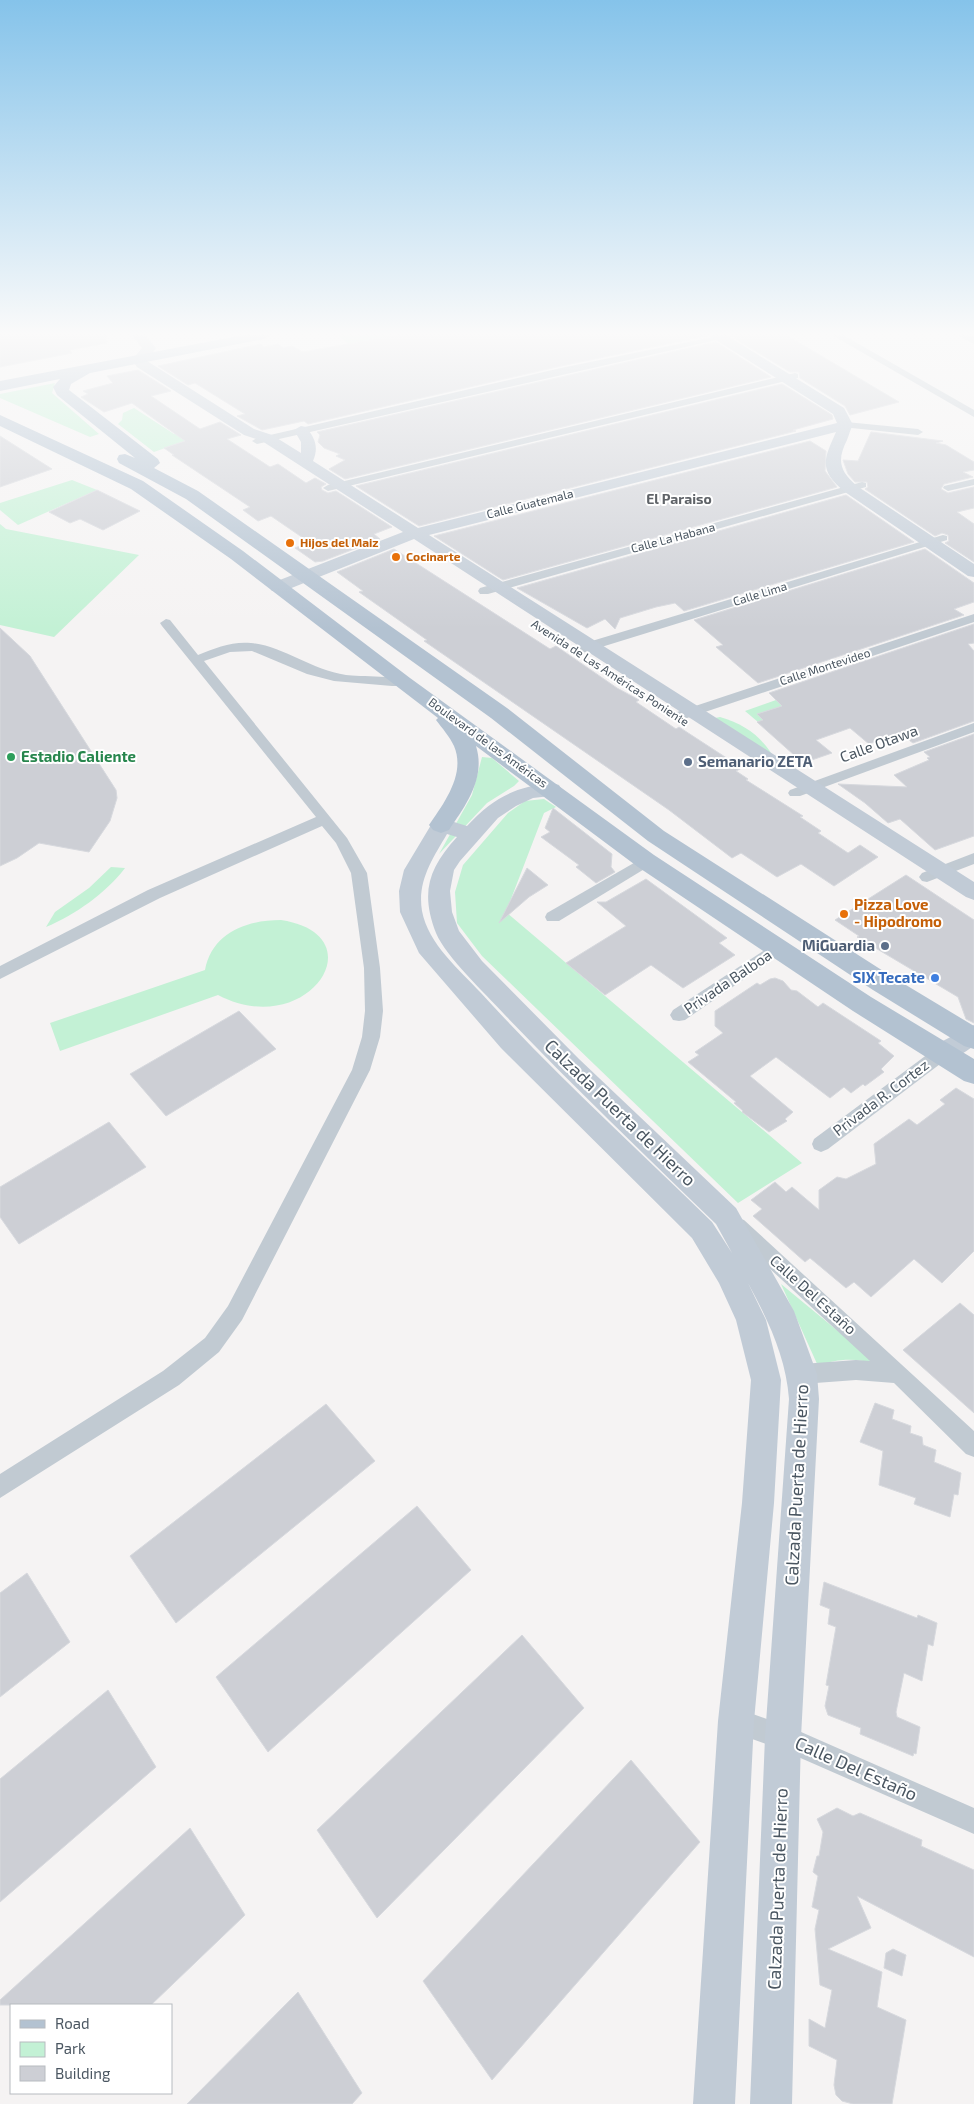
<svg xmlns="http://www.w3.org/2000/svg" width="974" height="2104" font-family="'Exo 2',sans-serif">
  <style>
    .green { fill: #c3f1d5 }
    .building { fill: #cdcfd5; stroke: #d7d9de }
    .lines { fill: none; stroke-linecap: round; stroke-linejoin: round }
    .street { fill: #c1cad2; fill-rule: evenodd }
    .secondary { fill: #c1cbd6; fill-rule: evenodd }
    .primary { fill: #b3c2d1; fill-rule: evenodd }
    .food-dot { fill: #e8710a; stroke: #fff; stroke-width: 2 }
    .leisure-dot { fill: #2e9e5b; stroke: #fff; stroke-width: 2 }
    .service-dot { fill: #5c6f8a; stroke: #fff; stroke-width: 2 }
    .shop-dot { fill: #3f7fe0; stroke: #fff; stroke-width: 2 }
    .labels { text-anchor: middle; stroke-width: 4; stroke-linejoin: round; paint-order: stroke }
    .far-street-label { font-size: 12px; fill: #4a5661; stroke: #fff }
    .far-food-label { font-size: 12px; font-weight: bold; fill: #c56008; stroke: #fff; text-anchor: start }
    .far-neighbourhood-label { font-size: 14px; font-weight: bold; fill: #5f6368; stroke: #fff }
    .street-label { font-size: 15px; fill: #4a5661; stroke: #fff }
    .leisure-label { font-size: 15px; font-weight: bold; fill: #27864d; stroke: #fff; text-anchor: start }
    .service-label { font-size: 15px; font-weight: bold; fill: #4e5e75; stroke: #fff; text-anchor: start }
    .food-label { font-size: 15px; font-weight: bold; fill: #c56008; stroke: #fff; text-anchor: start }
    .shop-label { font-size: 15px; font-weight: bold; fill: #366cbe; stroke: #fff; text-anchor: end }
    .near-street-label { font-size: 18px; fill: #4a5661; stroke: #fff }
  </style>
  <rect width="100%" height="100%" fill="#f5f3f3"/>
  <g class="green">
    <polygon points="338,335 384,335 387,337 350,345"/>
    <polygon points="55,383 52,393 99,434 90,437 0,398 0,394"/>
    <polygon points="134,408 174,434 185,431 193,438 154,452 118,424 122,420 123,413"/>
    <polygon points="72,480 97,490 18,525 0,510 0,503"/>
    <polygon points="0,524 6,529 139,555 54,637 0,625"/>
    <polygon points="790,695 782,706 757,714 763,720 758,722 745,711"/>
    <path d="M720,717C746,725 761,736 775,759L715,718Z"/>
    <polygon points="482,757 492,758 519,781 514,786 487,803 439,854 472,795"/>
    <polygon points="544,799 556,807 544,813 506,912 802,1163 738,1203 482,956 457,923 455,892 463,865 508,813 525,801"/>
    <path d="M111,867L125,868C106,893 75,915 46,927L55,912L89,888Z"/>
    <path d="M281,920C379,935 307,1042 218,995L60,1051L50,1023L205,970C212,933 246,920 281,920Z"/>
    <path d="M781,1284L879,1365C856,1358 840,1358 818,1366Z"/>
  </g>
  <g class="building">
    <polygon points="0,335 106,335 107,343 70,350 72,353 0,367"/>
    <polygon points="397,335 710,335 561,366 308,424 304,421 262,430 237,416 245,414 195,383 188,385 158,366 261,344 264,347 278,344 283,348 292,346 303,352"/>
    <polygon points="735,335 786,335 899,402 850,415 845,406 800,378 799,372 790,372 734,338"/>
    <polygon points="716,342 771,377 345,479 329,469 345,460 336,456 340,454 324,448 318,442 320,435 317,432"/>
    <polygon points="138,370 171,391 151,396 200,429 220,422 241,435 227,439 270,467 278,464 306,483 315,478 326,484 321,487 322,490 328,493 336,491 392,527 374,534 380,539 323,561 315,562 295,548 309,542 271,516 258,521 243,510 250,507 172,455 174,455 164,448 185,441 132,403 104,412 81,397 88,394 83,391 113,383 107,376"/>
    <polygon points="782,384 832,415 833,419 793,430 796,431 419,526 356,486"/>
    <polygon points="871,432 943,441 936,443 946,445 974,462 974,470 963,472 973,477 944,484 941,489 948,493 974,487 974,508 957,512 974,524 974,562 945,543 949,541 948,535 942,533 935,536 865,489 868,487 867,482 855,482 848,474 843,460 858,461"/>
    <polygon points="0,436 52,469 0,487"/>
    <polygon points="810,441 826,451 825,471 837,487 503,580 434,536"/>
    <polygon points="97,490 140,511 103,530 80,519 70,523 49,512"/>
    <polygon points="846,495 914,542 684,611 675,603 656,607 620,618 615,629 605,619 587,628 517,588"/>
    <polygon points="394,549 550,649 556,646 617,688 639,700 636,702 676,729 679,727 742,768 736,771 748,779 746,780 803,816 800,817 821,831 818,833 848,853 860,845 878,857 834,886 801,864 777,877 741,853 732,858 669,810 424,641 427,640 359,592 363,591 337,572"/>
    <polygon points="925,549 974,583 974,602 954,609 964,615 758,683 716,647 723,645 694,620"/>
    <polygon points="974,624 974,643 968,644 974,651 974,721 913,743 899,733 869,744 850,728 816,740 832,753 803,763 757,722 763,720 757,714 782,706 769,693"/>
    <polygon points="0,628 30,656 116,790 117,798 110,821 89,852 39,843 17,858 0,866"/>
    <polygon points="974,734 974,836 935,850 900,819 888,823 865,803 838,784 907,787 894,775 929,760 927,758 930,757 924,752"/>
    <polygon points="553,808 612,854 611,867 615,872 596,883 576,867 579,865 541,837 550,832 545,828"/>
    <polygon points="527,868 548,885 529,897 499,923"/>
    <polygon points="906,875 974,920 974,1023 966,1019 958,997 857,937 859,936 835,920"/>
    <polygon points="646,879 727,938 719,943 735,955 683,988 651,965 605,995 566,963 626,926 597,902 606,902"/>
    <polygon points="775,978 783,981 791,990 797,991 818,1007 823,1003 881,1041 878,1043 894,1056 881,1069 884,1072 865,1086 863,1084 851,1093 844,1087 830,1098 776,1057 750,1076 793,1112 785,1119 787,1121 769,1132 742,1112 743,1111 734,1103 736,1102 688,1062 699,1055 695,1052 723,1033 715,1026 715,1011 757,983 760,985 770,979"/>
    <polygon points="239,1011 276,1049 166,1116 130,1074"/>
    <polygon points="956,1088 974,1099 974,1251 942,1283 914,1259 871,1297 854,1282 846,1288 810,1258 805,1262 753,1216 762,1209 751,1200 775,1182 786,1192 792,1187 819,1210 819,1190 837,1177 846,1179 876,1164 874,1144 909,1119 917,1125 945,1104 940,1100"/>
    <polygon points="109,1122 146,1167 19,1244 0,1217 0,1187"/>
    <polygon points="960,1303 974,1315 974,1413 903,1350"/>
    <polygon points="875,1403 894,1410 892,1419 911,1426 910,1433 922,1437 923,1445 936,1450 934,1462 961,1473 958,1495 954,1494 950,1517 914,1504 916,1498 879,1485 883,1451 860,1442"/>
    <polygon points="326,1404 375,1461 176,1623 130,1556"/>
    <polygon points="417,1506 471,1570 268,1752 216,1677"/>
    <polygon points="27,1573 70,1642 0,1697 0,1593"/>
    <polygon points="824,1582 917,1618 918,1615 937,1623 933,1646 928,1644 922,1681 904,1673 896,1712 897,1717 920,1727 916,1754 914,1753 913,1756 860,1734 861,1728 828,1715 825,1706 829,1686 826,1685 836,1627 828,1624 830,1609 820,1605"/>
    <polygon points="522,1635 584,1708 377,1918 317,1830"/>
    <polygon points="108,1690 156,1767 0,1902 0,1779"/>
    <polygon points="631,1760 700,1842 492,2080 423,1981"/>
    <polygon points="837,1808 853,1816 860,1813 922,1840 921,1846 974,1870 974,1957 857,1896 871,1928 828,1949 882,1972 877,2007 906,2020 892,2104 853,2104 842,2101 836,2095 834,2085 837,2060 809,2046 809,2019 825,2028 832,1990 820,1985 815,1929 819,1910 812,1907 818,1876 813,1872 817,1856 819,1856 823,1832 817,1819"/>
    <polygon points="190,1828 245,1915 151,2005 0,2005 0,2000"/>
    <polygon points="893,1949 906,1955 902,1976 884,1968 886,1953"/>
    <polygon points="298,1992 362,2093 352,2104 187,2104"/>
  </g>
  <g class="lines">
    <g class="street">
      <polygon points="723,335 734,336 257,444 252,441 257,438 561,368"/>
      <polygon points="832,335 843,335 974,410 974,417"/>
      <polygon points="957,335 968,335 974,337 974,344"/>
      <polygon points="795,373 798,374 798,378 328,491 323,488 328,485"/>
      <polygon points="846,422 918,429 923,432 918,435 842,427 842,423"/>
      <polygon points="974,479 974,485 948,491 943,488 944,486"/>
      <polygon points="862,482 866,483 866,487 488,594 480,594 478,591 480,588"/>
      <polygon points="943,535 947,536 947,540 582,653 572,653 571,650 572,647"/>
      <polygon points="974,614 974,622 681,720 676,721 669,717 671,714"/>
      <path d="M166,619L170,620L198,655C215,648 233,641 251,643C283,646 311,670 346,675C358,677 404,675 410,682L403,686H392L334,681L307,674L252,651L230,652L204,661L347,838L367,873L380,968L383,1011L380,1037L370,1070L242,1320L219,1352L179,1385L0,1498V1474L163,1371L205,1338L228,1306L352,1070L362,1037L365,1011L364,968L351,873L336,843L322,826L160,898L0,979V966L148,890L316,817L162,626L160,623Z"/>
      <polygon points="974,723 974,732 800,796 790,796 788,793 790,790"/>
      <polygon points="974,853 974,864 927,882 922,881 919,877 922,873"/>
      <polygon points="646,856 651,857 654,861 651,865 559,921 547,921 545,917 547,913"/>
      <polygon points="777,942 783,944 785,948 783,952 685,1020 679,1021 673,1020 670,1015 673,1010"/>
      <polygon points="942,1046 948,1048 951,1053 948,1058 828,1149 821,1152 814,1149 812,1144 814,1139 936,1048"/>
      <polygon points="737,1218 744,1220 974,1431 974,1457 966,1454 894,1383 856,1380 802,1384 794,1381 791,1374 794,1367 802,1364 856,1360 870,1361 730,1232 727,1226 730,1220"/>
      <polygon points="736,1708 792,1728 974,1808 974,1834 780,1749 727,1730 723,1721 727,1712"/>
    </g>
    <g class="secondary">
      <path d="M132,335H145L156,348L147,361L254,429L272,435L301,453V442L294,430L301,426L306,427C315,438 319,447 313,461L418,528L837,423L833,414L713,338L712,335H726L844,408L853,425C850,430 849,435 847,440C837,460 839,471 857,486L974,564V577L968,576L845,492C819,470 823,461 836,432L429,535L974,882V900L966,897L414,539L284,591H272L269,587L272,583L403,532L262,441L244,435L137,367L132,360L142,348Z"/>
      <path d="M552,783L559,785L562,790L559,795L533,798L516,806L498,818L460,861L454,870L450,891L452,912L459,931L482,961L579,1059L736,1208L794,1311L817,1374L819,1399L801,1737L792,2104H750L765,1737L789,1399C786,1357 768,1320 748,1283L766,1320L781,1380L774,1503L754,1721L735,2104H693L718,1721L742,1503L751,1380L736,1320L719,1283L692,1238L501,1048L419,953L400,912L399,891L404,870L434,820L441,818L467,826C493,798 514,787 552,783ZM447,834L457,837C429,868 420,892 436,933C446,957 486,994 504,1014C573,1086 645,1155 716,1224L732,1253L712,1222C634,1146 554,1073 481,993C460,970 428,944 422,911C417,881 433,858 447,834Z"/>
      <path d="M974,1025V1046C961,1054 949,1065 933,1060L929,1053L933,1046Z"/>
    </g>
    <g class="primary">
      <polygon points="244,335 271,335 264,339 90,373 71,384 69,390 158,459 160,463 154,468 198,491 507,708 664,831 891,976 974,1026 974,1049 964,1046 873,990 648,841 491,718 186,499 119,463 117,459 119,455 125,454 135,458 57,395 53,387 60,379 0,391 0,381"/>
      <path d="M0,415L143,481L243,551L410,678L654,855L871,997L974,1059V1084L964,1081L853,1011L638,867L476,746C486,778 466,805 449,830L441,833L433,830L429,825C444,803 466,774 454,746C450,737 442,728 436,720L438,718L231,559L131,489L0,426Z"/>
    </g>
  </g>
  <linearGradient id="sky" x2="0" y2="1"><stop stop-color="#85c3ea"/><stop offset="0.53" stop-color="#fafafa"/><stop offset="1" stop-color="#fafafa" stop-opacity="0"/></linearGradient>
  <rect width="974" height="629" fill="url(#sky)"/>
  <g class="food-dot">
    <circle cx="290" cy="543" r="5"/>
    <circle cx="396" cy="557" r="5"/>
    <circle cx="844" cy="914" r="5"/>
  </g>
  <circle class="leisure-dot" cx="11" cy="757" r="5"/>
  <g class="service-dot">
    <circle cx="688" cy="762" r="5"/>
    <circle cx="885" cy="946" r="5"/>
  </g>
  <circle class="shop-dot" cx="935" cy="978" r="5"/>
  <g class="labels">
    <g class="far-street-label">
      <text transform="translate(530 504) rotate(-14)" y="4">Calle Guatemala</text>
      <text transform="translate(673 538) rotate(-15)" y="4">Calle La Habana</text>
      <text transform="translate(760 594) rotate(-17)" y="4">Calle Lima</text>
      <text transform="translate(825 667) rotate(-18)" y="4">Calle Montevideo</text>
      <text transform="translate(610 673) rotate(33)" y="4">Avenida de Las Américas Poniente</text>
      <text transform="translate(488 743) rotate(36)" y="4">Boulevard de las Américas</text>
    </g>
    <g class="far-food-label">
      <text x="300" y="547">Hijos del Maiz</text>
      <text x="406" y="561">Cocinarte</text>
    </g>
    <g class="far-neighbourhood-label">
      <text x="679" y="504">El Paraiso</text>
    </g>
    <g class="street-label">
      <text transform="translate(879 744) rotate(-20)" y="5">Calle Otawa</text>
      <text transform="translate(728 982) rotate(-34)" y="5">Privada Balboa</text>
      <text transform="translate(881 1098) rotate(-37)" y="5">Privada R. Cortez</text>
      <text transform="translate(813 1295) rotate(42)" y="5">Calle Del Estaño</text>
    </g>
    <g class="leisure-label">
      <text x="21" y="762">Estadio Caliente</text>
    </g>
    <g class="service-label">
      <text x="698" y="767">Semanario ZETA</text>
      <text x="875" y="951" text-anchor="end">MiGuardia</text>
    </g>
    <g class="food-label">
      <text x="854" y="910">Pizza Love<tspan x="854" dy="17">- Hipodromo</tspan></text>
    </g>
    <g class="shop-label">
      <text x="925" y="983">SIX Tecate</text>
    </g>
    <g class="near-street-label">
      <text transform="translate(620 1113) rotate(44)" y="6">Calzada Puerta de Hierro</text>
      <text transform="translate(797 1485) rotate(-87)" y="6">Calzada Puerta de Hierro</text>
      <text transform="translate(856 1769) rotate(24)" y="6">Calle Del Estaño</text>
      <text transform="translate(778 1889) rotate(-88)" y="6">Calzada Puerta de Hierro</text>
    </g>
  </g>
  <rect x="10" y="2004" width="162" height="90" fill="#ffffff" stroke="#b7bbc0"/>
  <rect x="20" y="2020" width="25" height="8" fill="#b3c2d1" stroke="#b7bbc0"/>
  <text x="55" y="2029" font-size="15" fill="#4a5661">Road</text>
  <rect x="20" y="2042" width="25" height="15" fill="#c3f1d5" stroke="#b7bbc0"/>
  <text x="55" y="2054" font-size="15" fill="#4a5661">Park</text>
  <rect x="20" y="2066" width="25" height="15" fill="#cdcfd5" stroke="#b7bbc0"/>
  <text x="55" y="2079" font-size="15" fill="#4a5661">Building</text>
</svg>
